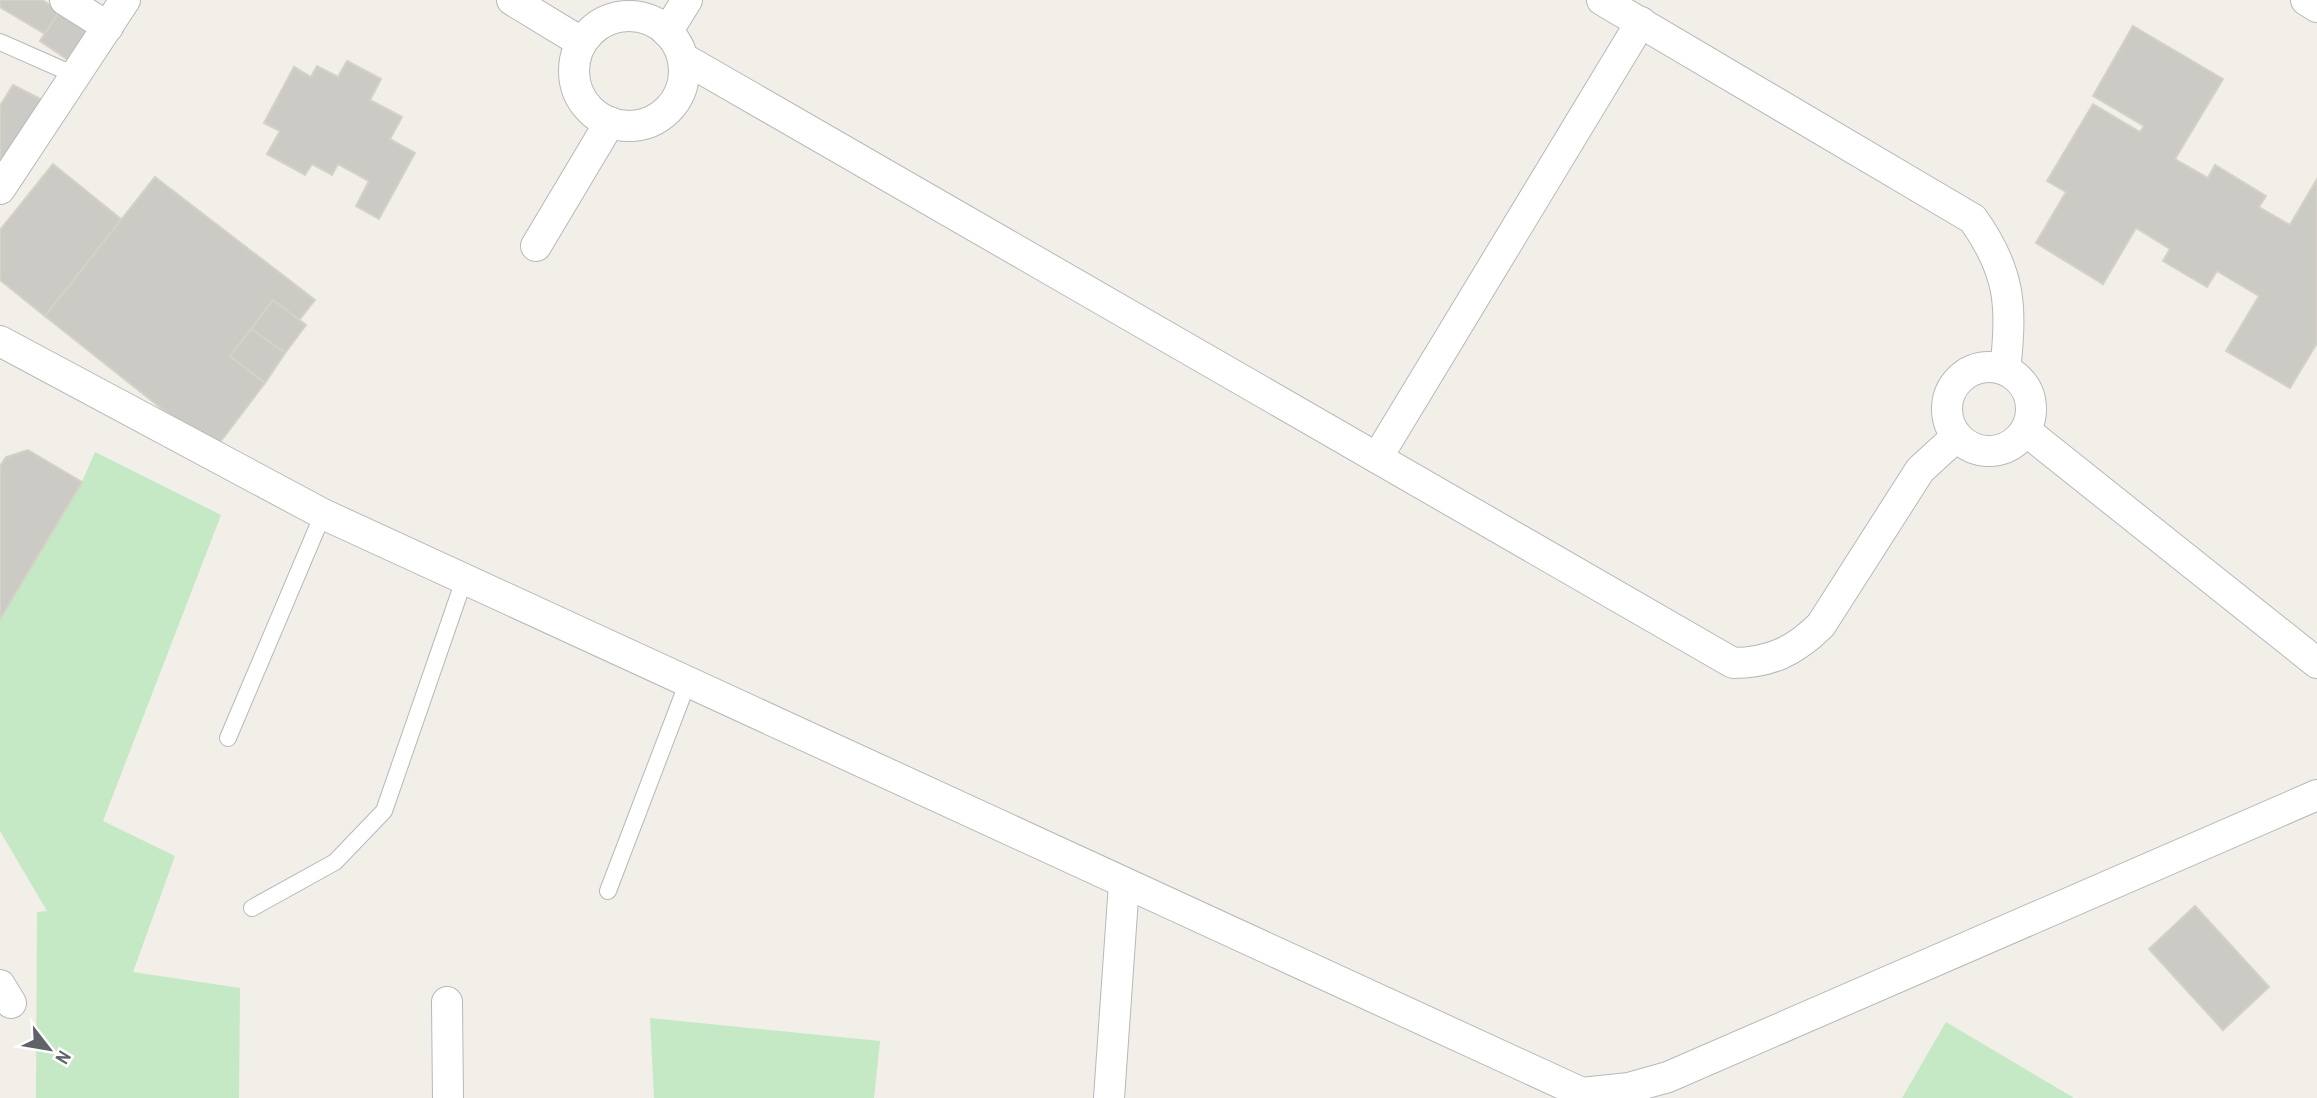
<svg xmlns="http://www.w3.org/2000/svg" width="2317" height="1098" font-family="'Archivo Narrow',sans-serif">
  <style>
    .green { fill: #c5e8c5 }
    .building { fill: #cccac5; stroke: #d6d1c6; stroke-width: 2 }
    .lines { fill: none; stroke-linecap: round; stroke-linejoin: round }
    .lane-casing { stroke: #b5b8bc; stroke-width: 18 }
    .street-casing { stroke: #b5b8bc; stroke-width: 32 }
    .lane { stroke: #fff; stroke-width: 16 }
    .street { stroke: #fff; stroke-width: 30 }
  </style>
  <rect width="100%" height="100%" fill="#f1efe8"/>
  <g class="green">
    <polygon points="95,452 221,515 103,821 175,856 133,972 240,988 239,1098 36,1098 37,912 47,911 0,831 0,619 82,482"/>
    <polygon points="650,1018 880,1041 874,1098 654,1098"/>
    <polygon points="1946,1022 2074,1098 1902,1098"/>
  </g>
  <g class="building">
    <polygon points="0,0 42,0 60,11 45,34 0,7"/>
    <polygon points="60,11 87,30 67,59 40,41"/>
    <polygon points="2133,26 2223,79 2175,159 2208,178 2215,165 2266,196 2259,207 2290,225 2317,179 2317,343 2290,388 2226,351 2259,296 2217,271 2207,287 2163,261 2170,249 2136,228 2103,284 2036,243 2066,192 2047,181 2093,104 2140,132 2144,126 2093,96"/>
    <polygon points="347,61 381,79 370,100 402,117 390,139 415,153 379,219 356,206 369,181 338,164 332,175 312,164 305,175 267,154 280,131 264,123 294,67 311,77 317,66 338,77"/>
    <polygon points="13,85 42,100 0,166 0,106"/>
    <polygon points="53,164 122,220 45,316 0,280 0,230"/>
    <polygon points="155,177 315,300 299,320 273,300 230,356 265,383 214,450 45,316"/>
    <polygon points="273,300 306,325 285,353 251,329"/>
    <polygon points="251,329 285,353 265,383 230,356"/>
    <polygon points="28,450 82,482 0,619 0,466 6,457"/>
    <polygon points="2195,906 2269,987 2223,1030 2149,949"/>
  </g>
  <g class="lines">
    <g class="lane-casing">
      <g id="lane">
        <polyline points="0,42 77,76"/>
        <polyline points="228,738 323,514"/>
        <polyline points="608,891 687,684"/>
        <polyline points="252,908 335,862 384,811 464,580"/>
      </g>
    </g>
    <g class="street-casing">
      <g id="street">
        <polyline points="65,0 108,27"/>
        <polyline points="512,0 581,42"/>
        <path d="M1602,0L1973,219C2010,271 2013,307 2005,369"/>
        <polyline points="2306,0 2317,7"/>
        <circle cx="629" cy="71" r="55"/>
        <polyline points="667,32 687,0"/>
        <path d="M683,58L1733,663C1770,663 1795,651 1821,625L1920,470L1956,437"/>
        <polyline points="0,189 125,0"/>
        <polyline points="536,246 610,122"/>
        <polyline points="0,341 323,514 1582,1093 1629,1088 1668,1077 2317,795"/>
        <circle cx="1989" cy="409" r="42"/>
        <polyline points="2026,431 2317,663"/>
        <polyline points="1377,458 1641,22"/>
        <polyline points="0,985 11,1003"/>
        <polyline points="447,1002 448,1098"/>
        <polyline points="1109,1098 1124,884"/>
      </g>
    </g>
    <use href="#lane" class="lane"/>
    <use href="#street" class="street"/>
  </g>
  <g transform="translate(49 1049) rotate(121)" stroke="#ffffff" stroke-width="5" paint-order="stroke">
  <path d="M0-5L12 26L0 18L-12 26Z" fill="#5f6368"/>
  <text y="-10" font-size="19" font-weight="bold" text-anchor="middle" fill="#5f6368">N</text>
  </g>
</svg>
